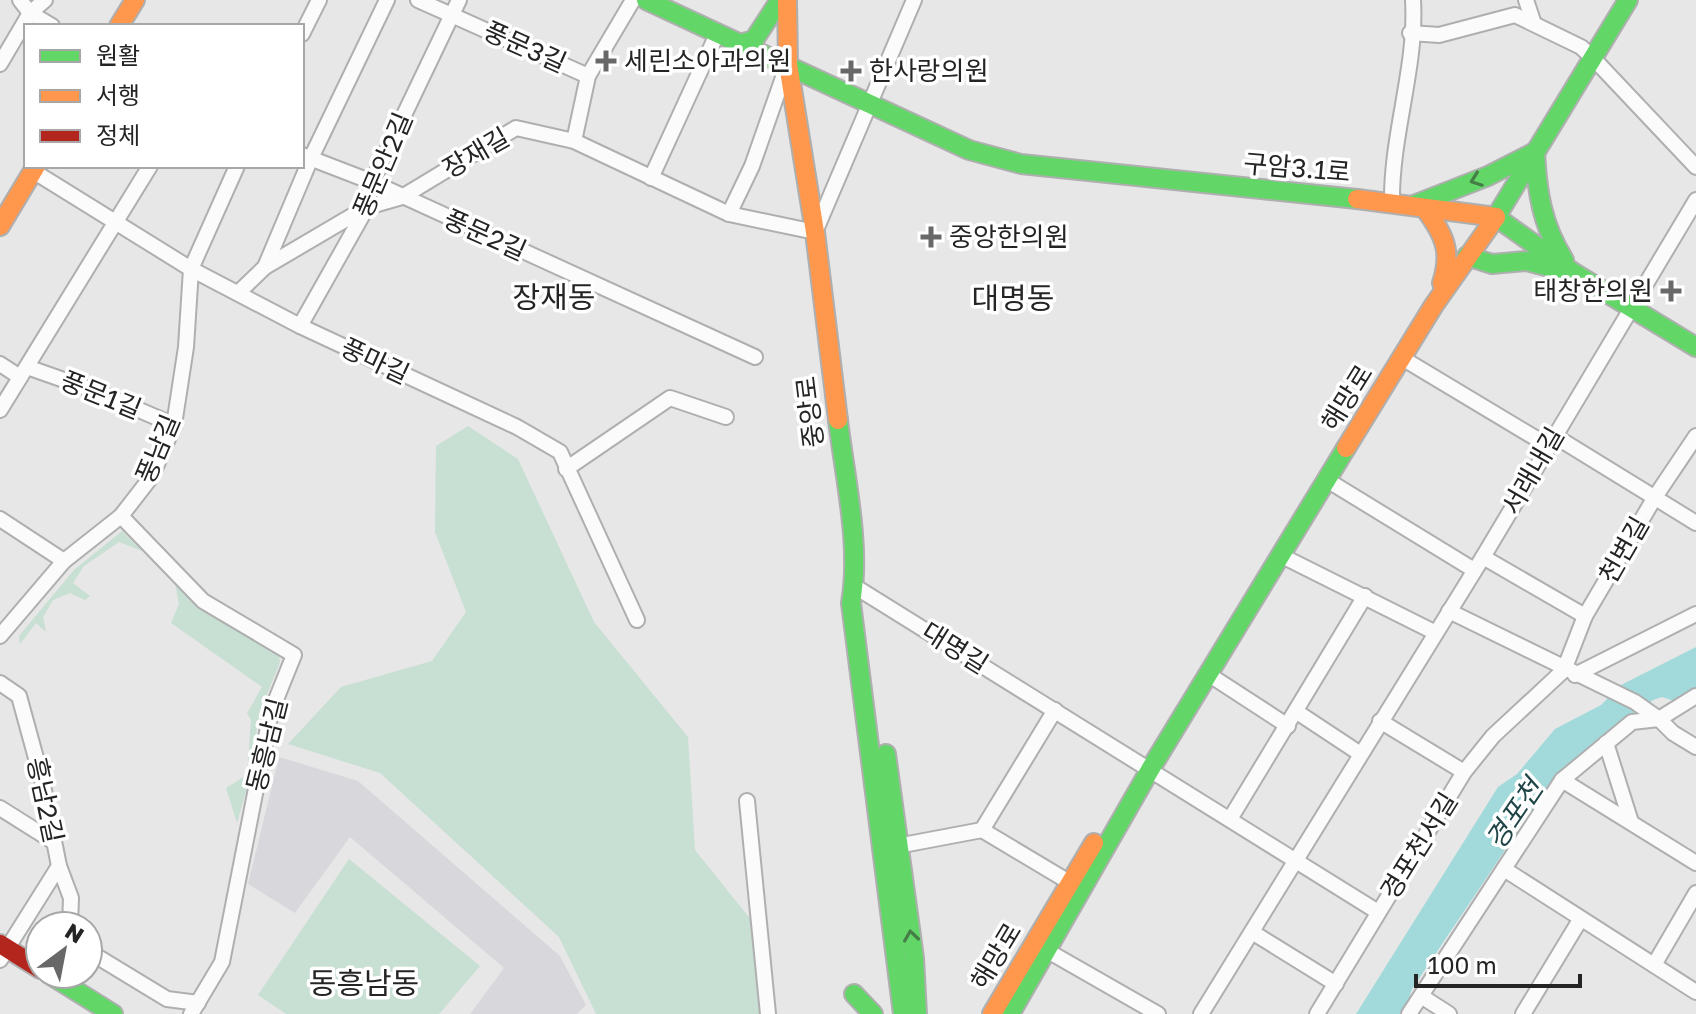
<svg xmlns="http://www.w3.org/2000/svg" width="1696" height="1014" font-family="'Golos Text','Noto Sans KR',sans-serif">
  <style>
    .built { fill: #d8d8dc }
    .green { fill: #c8dfd3 }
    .water { fill: #a2dadb }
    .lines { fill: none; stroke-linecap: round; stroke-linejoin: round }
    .street-casing { stroke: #afafb0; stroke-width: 18 }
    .fast-casing { stroke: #afafb0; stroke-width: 22 }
    .slow-casing { stroke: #afafb0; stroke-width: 22 }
    .jam-casing { stroke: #afafb0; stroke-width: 22 }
    .street { stroke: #fbfbfb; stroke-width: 14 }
    .fast { stroke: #63d668; stroke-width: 18 }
    .slow { stroke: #ff974d; stroke-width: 18 }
    .jam { stroke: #b3261e; stroke-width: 18 }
    .oneway { stroke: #447d46 }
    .poi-dot { fill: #686869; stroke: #fff; stroke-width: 3 }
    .labels { text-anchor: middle; stroke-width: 7; stroke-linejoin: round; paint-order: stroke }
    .street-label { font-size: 26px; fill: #242425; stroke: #fff }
    .poi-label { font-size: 26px; fill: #242425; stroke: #fff; text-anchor: start }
    .water-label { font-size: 28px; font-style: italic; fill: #1f4546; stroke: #fff }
    .quarter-label { font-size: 30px; fill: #242425; stroke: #fff }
  </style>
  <rect width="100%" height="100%" fill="#e7e7e7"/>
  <polygon class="built" points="279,757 358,781 560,956 586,1005 577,1014 470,1014 504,968 350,837 295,913 248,884"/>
  <g class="green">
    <polygon points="468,426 518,459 594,622 688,737 695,850 752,921 762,1014 596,1014 559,937 380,773 288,744 341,687 432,661 466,612 435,532 436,446"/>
    <polygon points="122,531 142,551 119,542 84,566 73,583 90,596 85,600 70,593 53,600 43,617 46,632 36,623 20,644 19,636 74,570"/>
    <polygon points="175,583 199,608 279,655 280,662 259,714 250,777 237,823 226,788 247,775 251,720 247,713 262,687 171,623 179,604"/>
    <polygon points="349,859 480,966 439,1014 286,1014 258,995"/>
  </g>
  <polygon class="water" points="1696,647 1696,691 1677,702 1662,697 1653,700 1547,787 1412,989 1404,1014 1356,1014 1498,787 1517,774 1555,729 1601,705 1621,685"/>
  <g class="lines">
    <g class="street-casing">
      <g id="street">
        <polyline points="20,0 30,13 52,26"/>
        <polyline points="418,0 588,76"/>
        <polyline points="1526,0 1534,24"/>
        <polyline points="1410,33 1439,35 1515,15 1581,47 1593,58 1696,167"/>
        <polyline points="302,34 319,0"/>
        <polyline points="0,64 30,13 45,0"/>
        <polyline points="574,141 588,76 633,0"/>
        <polyline points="302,155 372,182 755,357"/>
        <polyline points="33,171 191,269 300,326 517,427 560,452 637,620"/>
        <polyline points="651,178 718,32"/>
        <path d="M1392,202C1391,135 1417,67 1413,0"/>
        <polyline points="729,214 752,166 786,69"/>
        <polyline points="265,267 311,158 387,0"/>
        <polyline points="239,292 265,267 367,207 402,197 516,128 574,141 729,214 815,232 914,0"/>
        <polyline points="300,326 367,207 372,182 459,0"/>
        <polyline points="1402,358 1547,445"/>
        <polyline points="0,364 20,377"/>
        <polyline points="27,367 95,391 174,425"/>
        <polyline points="0,410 150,166"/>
        <polyline points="1553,435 1696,523"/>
        <polyline points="566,469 670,398 726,417"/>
        <polyline points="1327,480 1474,570"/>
        <polyline points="121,516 203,601 294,655 271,712 222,962 191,1014"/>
        <polyline points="0,519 64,561"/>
        <polyline points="1280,555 1434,632"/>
        <polyline points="1483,557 1585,616"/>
        <polyline points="854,586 1378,912"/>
        <polyline points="1449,611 1635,702 1659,719 1696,696"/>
        <polyline points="0,636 64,561 121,516 152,476 174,425 186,347 191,269 237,166"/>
        <polyline points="1208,674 1288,726"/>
        <polyline points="1575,675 1696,614"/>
        <polyline points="0,683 19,696 42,780 59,866 71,898 70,926"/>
        <polyline points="1297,712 1359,753"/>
        <polyline points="1380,721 1464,772"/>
        <polyline points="1606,743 1631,822"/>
        <polyline points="1562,780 1696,863"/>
        <polyline points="747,801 768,1014"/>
        <polyline points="0,808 54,842"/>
        <polyline points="1230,819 1365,596"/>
        <polyline points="982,830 1055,710"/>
        <polyline points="982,830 1069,882"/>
        <polyline points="892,847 982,830"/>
        <polyline points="1504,869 1696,992"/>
        <polyline points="1252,932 1336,984"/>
        <polyline points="1046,950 1158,1014"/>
        <polyline points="88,951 167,999 198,1003"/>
        <polyline points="0,960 59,866"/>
        <polyline points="1654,965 1696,893"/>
        <polyline points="1421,996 1449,1014"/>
        <polyline points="1201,1014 1483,557 1696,200"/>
        <polyline points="1317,1014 1464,772 1493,736 1564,670 1585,616 1655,497 1696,436"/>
        <polyline points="1409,1014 1562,780 1632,722 1659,719 1673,733 1696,747"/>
        <polyline points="1523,1014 1580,920"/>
      </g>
    </g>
    <g class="fast-casing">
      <g id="fast">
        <polyline points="646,0 969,150 1021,164 1357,199"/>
        <polyline points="1628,0 1496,217 1574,273 1696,347"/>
        <polyline points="743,43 754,40 780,0"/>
        <path d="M1535,152C1537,192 1542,225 1564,260"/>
        <polyline points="1414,205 1488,176 1535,152"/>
        <polyline points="1467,256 1492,264 1526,261 1569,272"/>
        <path d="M838,420C845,479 861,545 851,603L903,1014"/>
        <polyline points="886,754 914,958 917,1014"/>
        <polyline points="49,974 113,1014"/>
        <polyline points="854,994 873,1014"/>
        <polyline points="1010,1014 1151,768 1346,448"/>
      </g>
    </g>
    <g class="slow-casing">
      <g id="slow">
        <polyline points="787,0 788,64 815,232 838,420"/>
        <polyline points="119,26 135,0"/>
        <polyline points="1357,199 1496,217"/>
        <path d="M1426,210C1445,236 1452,252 1442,283"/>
        <polyline points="0,226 36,166"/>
        <polyline points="1346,448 1434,305 1496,217"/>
        <polyline points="992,1014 1094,843"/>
      </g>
    </g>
    <g class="jam-casing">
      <polyline id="jam" points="0,944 40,969"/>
    </g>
    <use href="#street" class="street"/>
    <use href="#fast" class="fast"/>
    <use href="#slow" class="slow"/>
    <use href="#jam" class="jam"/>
  </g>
  <defs><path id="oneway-chevron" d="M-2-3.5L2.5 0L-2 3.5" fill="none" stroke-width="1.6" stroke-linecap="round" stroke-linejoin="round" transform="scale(2)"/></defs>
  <g class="oneway">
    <use href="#oneway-chevron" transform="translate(1476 180) rotate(160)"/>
    <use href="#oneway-chevron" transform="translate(911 936) rotate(-98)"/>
  </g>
  <g class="poi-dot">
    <path d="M602 49h8v8h8v8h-8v8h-8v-8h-8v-8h8z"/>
    <path d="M847 59h8v8h8v8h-8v8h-8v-8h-8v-8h8z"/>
    <path d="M927 225h8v8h8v8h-8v8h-8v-8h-8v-8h8z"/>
    <path d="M1667 279h8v8h8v8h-8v8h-8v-8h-8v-8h8z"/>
  </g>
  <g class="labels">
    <g class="street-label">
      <text transform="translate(525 47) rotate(24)" y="9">풍문3길</text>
      <text transform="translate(476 153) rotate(-30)" y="9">장재길</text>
      <text transform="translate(383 165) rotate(-67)" y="9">풍문안2길</text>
      <text transform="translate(1297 168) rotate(5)" y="9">구암3.1로</text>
      <text transform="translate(485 235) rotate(24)" y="9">풍문2길</text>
      <text transform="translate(375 361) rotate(25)" y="9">풍마길</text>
      <text transform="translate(101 395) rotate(22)" y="9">풍문1길</text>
      <text transform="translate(1347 398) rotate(-58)" y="9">해망로</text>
      <text transform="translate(810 412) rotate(-97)" y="9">중앙로</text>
      <text transform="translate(158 449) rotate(-67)" y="9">풍남길</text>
      <text transform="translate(1533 471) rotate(-60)" y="9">서래내길</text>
      <text transform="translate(1624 550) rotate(-60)" y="9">천변길</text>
      <text transform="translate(955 648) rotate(32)" y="9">대명길</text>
      <text transform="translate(267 745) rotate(-76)" y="9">동흥남길</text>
      <text transform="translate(45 800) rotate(78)" y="9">흥남2길</text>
      <text transform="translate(1419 846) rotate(-58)" y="9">경포천서길</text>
      <text transform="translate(996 956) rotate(-59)" y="9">해망로</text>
    </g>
    <g class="poi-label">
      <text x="624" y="70">세린소아과의원</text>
      <text x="869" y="80">한사랑의원</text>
      <text x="949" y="246">중앙한의원</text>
      <text x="1653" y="300" text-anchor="end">태창한의원</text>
    </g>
    <g class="water-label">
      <text transform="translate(1514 814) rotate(-56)" y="10">경포천</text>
    </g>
    <g class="quarter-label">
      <text x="554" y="308">장재동</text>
      <text x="1013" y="309">대명동</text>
      <text x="364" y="994">동흥남동</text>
    </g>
  </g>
  <rect x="24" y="24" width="280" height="144" fill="#ffffff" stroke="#a7a7a8" stroke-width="2"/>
  <rect x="40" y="50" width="40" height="12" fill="#63d668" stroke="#a7a7a8" stroke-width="2"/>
  <text x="96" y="64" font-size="24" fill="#242425">원활</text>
  <rect x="40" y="90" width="40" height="12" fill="#ff974d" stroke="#a7a7a8" stroke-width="2"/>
  <text x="96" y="104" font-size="24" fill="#242425">서행</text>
  <rect x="40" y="130" width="40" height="12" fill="#b3261e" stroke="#a7a7a8" stroke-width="2"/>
  <text x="96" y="144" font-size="24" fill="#242425">정체</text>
  <g transform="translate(64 950) rotate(32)"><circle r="38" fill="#ffffff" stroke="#a7a7a8" stroke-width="2"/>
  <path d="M0-6L14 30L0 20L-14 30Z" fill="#686869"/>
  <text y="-12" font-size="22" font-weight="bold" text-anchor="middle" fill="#242425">N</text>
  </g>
  <path d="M1416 974v12h164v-12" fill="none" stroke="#242425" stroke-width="4"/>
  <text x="1428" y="974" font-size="24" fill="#242425" stroke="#ffffff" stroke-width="6" paint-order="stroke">100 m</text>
</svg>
